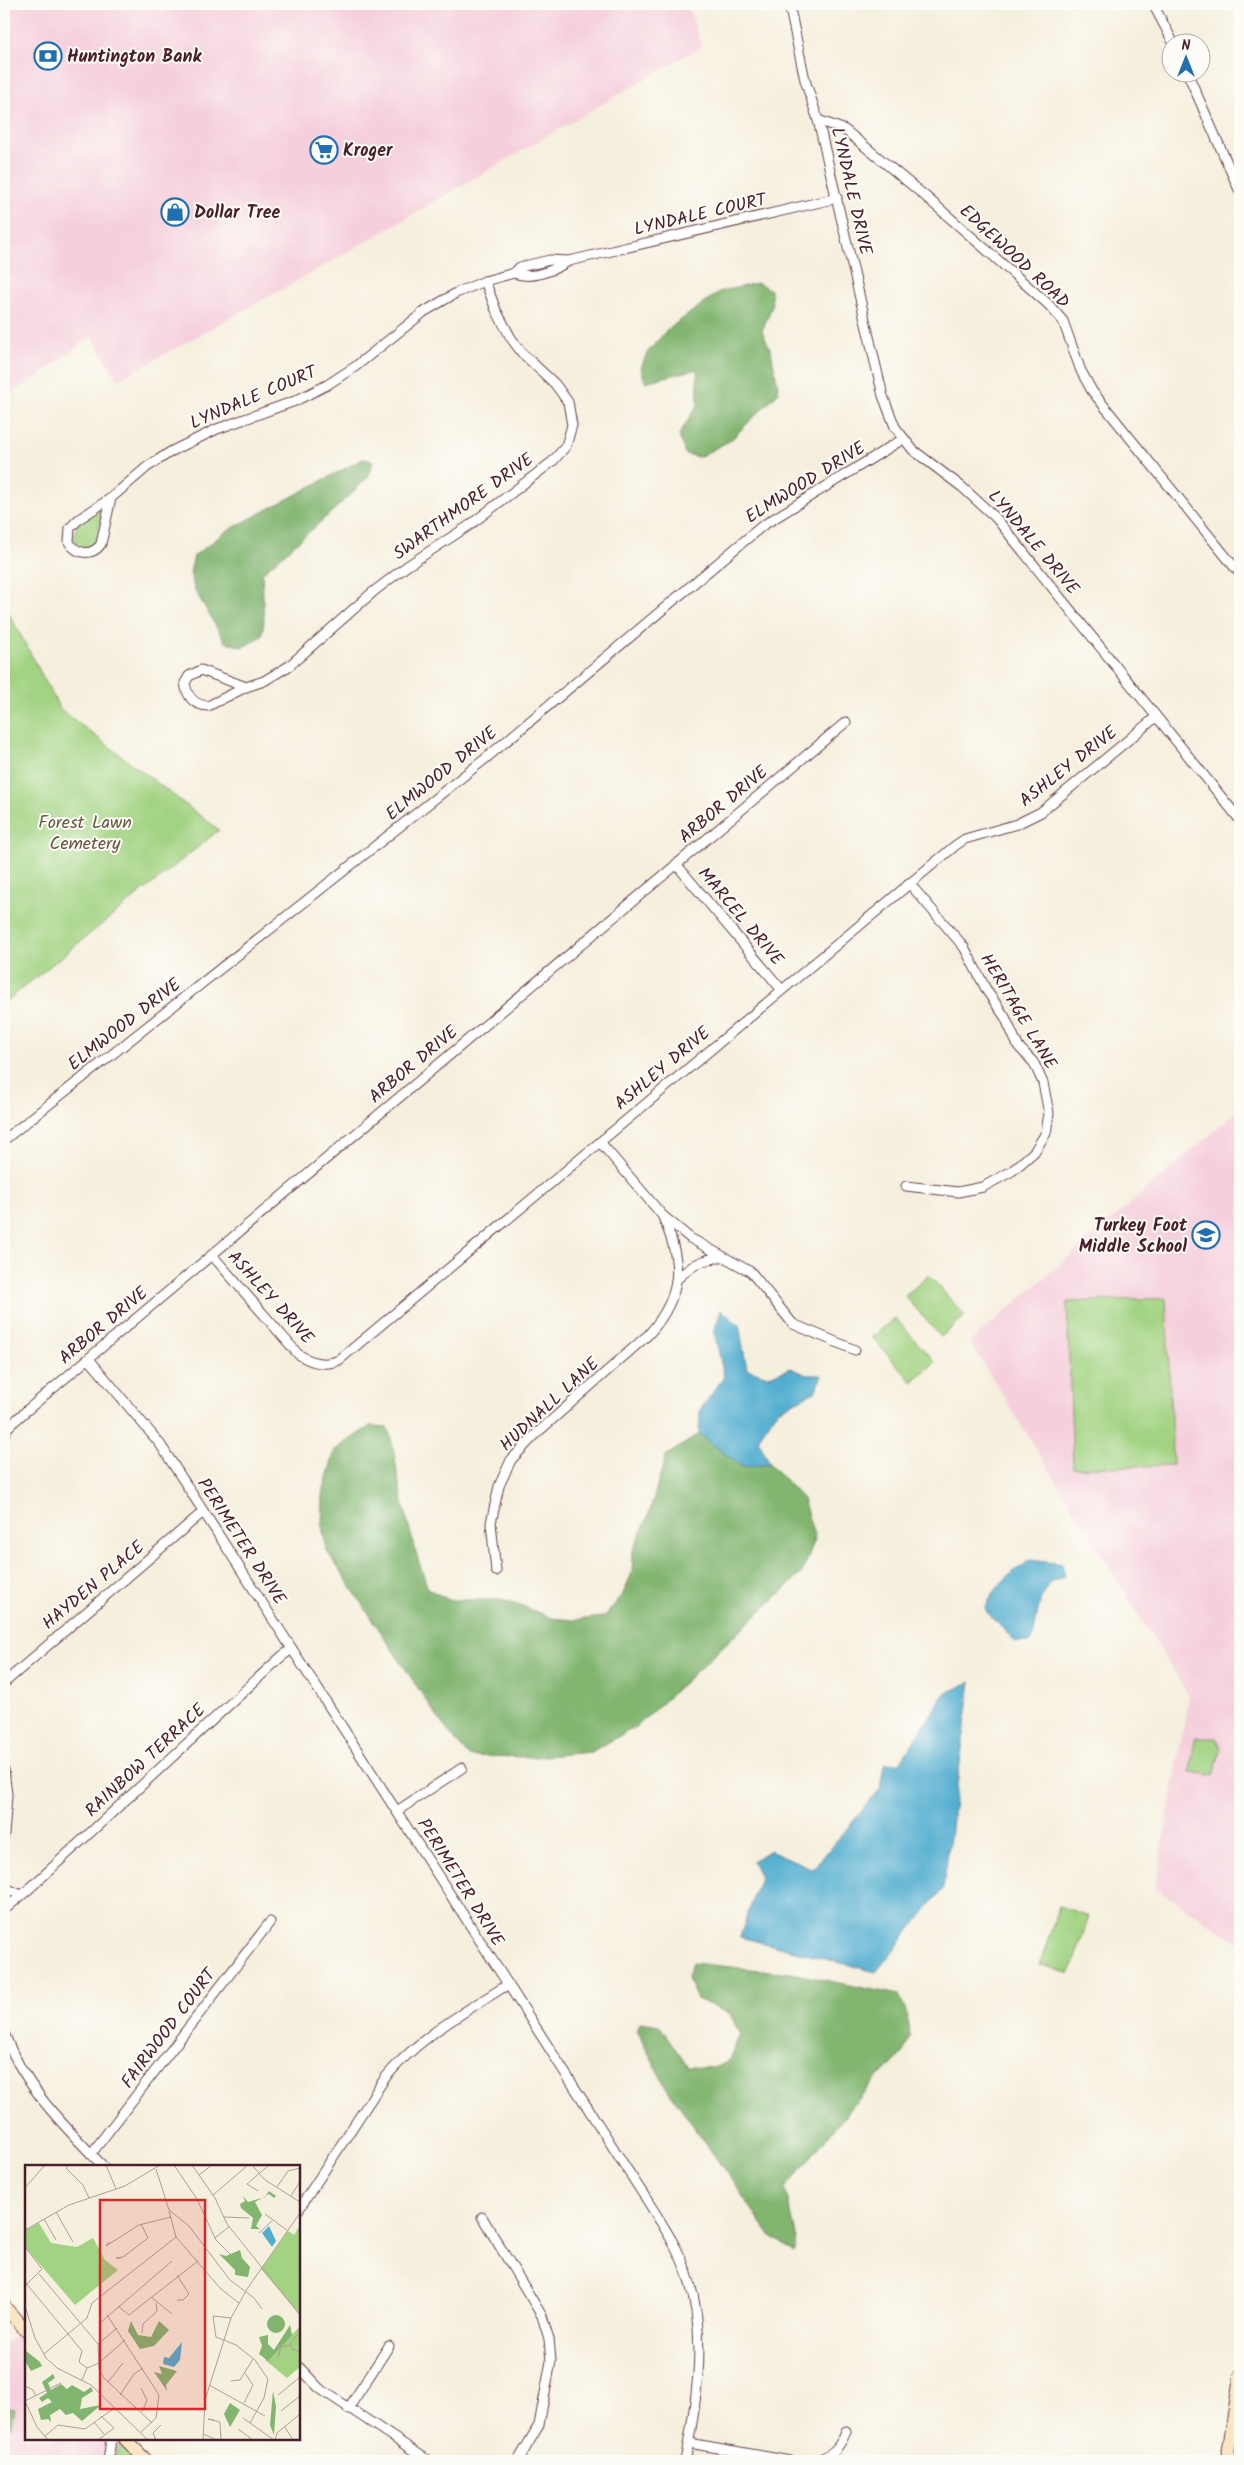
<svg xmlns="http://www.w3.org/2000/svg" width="1244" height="2465" font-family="Kalam,sans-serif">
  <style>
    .built { fill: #f5cfdc }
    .green { fill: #a2d382; stroke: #767956 }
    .forest { fill: #81b570; stroke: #666a4e }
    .water { fill: #52aed0; stroke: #4e667e }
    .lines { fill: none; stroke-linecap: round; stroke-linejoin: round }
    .minor-casing { stroke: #643e46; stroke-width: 11 }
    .secondary-casing { stroke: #643e46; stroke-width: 14 }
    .minor { stroke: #fff; stroke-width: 9 }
    .secondary { stroke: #fbe6c3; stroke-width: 12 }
    .labels { text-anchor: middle; stroke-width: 4; stroke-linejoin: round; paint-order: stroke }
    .poi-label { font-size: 18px; font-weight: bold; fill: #4a1f2b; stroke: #fdfcf7; text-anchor: start }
    .street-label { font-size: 18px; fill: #4a1f2b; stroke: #fdfcf7 }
    .park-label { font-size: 18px; fill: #645545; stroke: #fdfcf7 }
    .inset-road { fill: none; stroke: #b19c96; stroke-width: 1 }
    .view { fill: #d62828; fill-opacity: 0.15; stroke: #d62828; stroke-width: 2.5 }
    .inset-edge { fill: none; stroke: #4a1f2b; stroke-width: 2.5 }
  </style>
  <rect width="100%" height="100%" fill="#fdfcf7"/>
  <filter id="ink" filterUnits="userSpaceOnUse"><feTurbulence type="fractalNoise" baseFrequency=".02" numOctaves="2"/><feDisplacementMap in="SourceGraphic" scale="10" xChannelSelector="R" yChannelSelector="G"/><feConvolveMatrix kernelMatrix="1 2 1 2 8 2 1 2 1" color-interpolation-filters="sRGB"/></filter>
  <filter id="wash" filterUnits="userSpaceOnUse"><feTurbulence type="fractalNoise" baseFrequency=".0096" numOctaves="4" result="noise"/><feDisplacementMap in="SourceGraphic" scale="20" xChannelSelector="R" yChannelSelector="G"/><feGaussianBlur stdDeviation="1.12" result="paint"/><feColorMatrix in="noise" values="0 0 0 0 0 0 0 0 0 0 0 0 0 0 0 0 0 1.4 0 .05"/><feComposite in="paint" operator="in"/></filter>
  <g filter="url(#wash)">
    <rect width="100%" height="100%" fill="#f5efdd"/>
    <g class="built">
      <polygon points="4,4 687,4 702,46 315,271 118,380 91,336 37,377 4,398"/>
      <polygon points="1240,1109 1240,1943 1155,1888 1189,1696 970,1342"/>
      <polygon points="24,2329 26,2331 26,2439 125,2439 147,2461 4,2461 4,2433 12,2426 14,2409 4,2406 4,2345"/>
    </g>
    <g class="green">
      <polygon points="105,504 95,544 88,548 79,547 74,538 76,526"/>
      <polygon points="4,604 60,709 219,830 4,1003"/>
      <polygon points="929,1275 965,1316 941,1337 905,1296"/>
      <polygon points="1166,1298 1173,1465 1073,1468 1067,1302"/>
      <polygon points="895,1318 935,1362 912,1382 872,1337"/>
      <polygon points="1195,1738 1216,1738 1221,1747 1214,1775 1190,1772"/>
      <polygon points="1059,1906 1089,1916 1070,1974 1040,1964"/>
      <polygon points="119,2444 135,2457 136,2461 115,2461"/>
    </g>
    <g class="forest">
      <polygon points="757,283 771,290 772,306 762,331 771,351 779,392 731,440 699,457 685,454 679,435 698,404 697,369 645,382 641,368 647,353 667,330 719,292"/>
      <polygon points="363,459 373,461 368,477 333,511 262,573 264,621 262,636 243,647 225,642 195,590 190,573 194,556 227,531"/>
      <path d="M370,1426L387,1427C395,1445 395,1465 399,1484C407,1522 415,1552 428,1589L449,1600H499L515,1603L551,1618L574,1620L604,1617L622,1596L632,1573L633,1550L648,1517L666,1456L699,1434L742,1467L770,1464L803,1499L815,1539L802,1573L637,1726L591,1752L534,1757L468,1756L440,1721L327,1551L322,1526L323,1492L335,1450Z"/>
      <path d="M692,1963L790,1973L899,1995C918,2036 912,2050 877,2077L785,2188L797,2238L794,2252L770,2235L664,2084L637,2030L640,2022L659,2025L688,2067L713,2068L728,2062L740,2034L730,2014L697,1999L687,1979Z"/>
      <polygon points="4,2407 15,2409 12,2426 4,2433"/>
    </g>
    <g class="water">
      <polygon points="721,1310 739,1325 747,1369 768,1376 791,1368 807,1375 822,1375 815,1392 778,1410 758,1439 770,1464 742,1467 699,1434 700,1410 724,1377 714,1331"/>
      <path d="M1030,1560L1062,1564L1065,1577C1060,1579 1051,1581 1048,1585C1036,1601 1038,1624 1031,1642H1016L985,1610C993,1587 1010,1573 1030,1560Z"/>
      <polygon points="971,1682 943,1889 876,1972 740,1937 760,1877 752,1861 770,1850 813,1869 881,1788 885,1764 900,1763 944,1694"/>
    </g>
  </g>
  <g filter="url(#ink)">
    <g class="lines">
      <g class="minor-casing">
        <g id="minor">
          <polyline points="789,4 805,80 818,120 845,130 925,196 1048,304 1063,321 1081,371 1092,391 1240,574"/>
          <polyline points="1153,4 1173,42"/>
          <polyline points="1187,72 1240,192"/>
          <polyline points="818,120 883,396 895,427 913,450 962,487 996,518 1240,820"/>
          <path d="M514,273C532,280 554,270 569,261"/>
          <path d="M111,498L101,544C92,557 76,554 69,542L70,528L79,519L111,498L147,467L172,451L217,429L295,401L327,385L356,366L424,312L456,293L485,281L514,273L520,267L550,260L569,261L837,198"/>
          <path d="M246,687L208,706C194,705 187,697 185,683L189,676L201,670L246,687L264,681L289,666L373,592L407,566L470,525L553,461L566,446L572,425L568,402L555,384L522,353L511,338L496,310L485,281"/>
          <polyline points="676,864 781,989"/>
          <polyline points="4,1140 485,759 762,526 903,439"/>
          <polyline points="600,1142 662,1215 690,1238 751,1272 793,1324 855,1350"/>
          <polyline points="906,1186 958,1192 983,1187 1012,1171 1034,1152 1046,1133 1049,1113 1043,1083 1034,1063 1018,1046 1005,1017 987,991 964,947 909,883"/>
          <path d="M212,1255L298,1354C310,1362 324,1367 339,1360L956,845L965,839L1017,824L1041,812L1156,717"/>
          <path d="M676,1280C691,1266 701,1259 722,1257"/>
          <path d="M89,1359L160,1444L609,2141C631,2177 656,2211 676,2248C711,2315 699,2391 685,2461"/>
          <polyline points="4,1435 6,1429 26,1411 846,722"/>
          <path d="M496,1571L491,1523L499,1486L511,1460L537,1433L649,1334C684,1294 683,1262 662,1215"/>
          <polyline points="4,1683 203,1512"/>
          <polyline points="4,1770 7,1795 4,1835"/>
          <polyline points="397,1811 462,1768"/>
          <polyline points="4,1887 21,1895"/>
          <polyline points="4,1910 29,1889 282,1656 292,1649"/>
          <path d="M4,2033C24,2087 64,2126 103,2166"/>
          <polyline points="91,2154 270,1922"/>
          <path d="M299,2209L385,2078C420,2036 462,2014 507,1985"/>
          <polyline points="482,2217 542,2316 549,2339 551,2361 539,2425 518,2461"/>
          <polyline points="299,2367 319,2388 429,2461"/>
          <polyline points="348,2409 389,2346"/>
          <polyline points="689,2443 790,2461"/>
          <polyline points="108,2461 111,2439"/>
          <path d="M815,2461C832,2455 840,2448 846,2431"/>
        </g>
      </g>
      <g class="secondary-casing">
        <g id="secondary">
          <polyline points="4,2306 26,2331"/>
          <polyline points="125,2439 147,2461"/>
          <polyline points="1227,2461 1240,2376"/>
        </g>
      </g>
      <use href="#minor" class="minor"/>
      <use href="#secondary" class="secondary"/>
    </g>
  </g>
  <defs>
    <g id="bank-ring" transform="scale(1.4375)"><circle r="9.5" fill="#fdfcf7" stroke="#1f6fb2" stroke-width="1.5"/><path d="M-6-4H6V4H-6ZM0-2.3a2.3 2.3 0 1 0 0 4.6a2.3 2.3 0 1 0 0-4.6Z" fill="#1f6fb2"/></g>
    <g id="supermarket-ring" transform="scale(1.4375)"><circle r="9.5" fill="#fdfcf7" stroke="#1f6fb2" stroke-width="1.5"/><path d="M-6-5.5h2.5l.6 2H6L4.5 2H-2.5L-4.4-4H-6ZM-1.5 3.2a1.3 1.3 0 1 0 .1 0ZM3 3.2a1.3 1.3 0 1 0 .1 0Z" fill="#1f6fb2"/></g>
    <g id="shop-ring" transform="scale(1.4375)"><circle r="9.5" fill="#fdfcf7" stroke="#1f6fb2" stroke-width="1.5"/><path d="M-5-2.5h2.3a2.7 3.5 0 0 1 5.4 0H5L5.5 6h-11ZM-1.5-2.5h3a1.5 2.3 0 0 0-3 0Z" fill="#1f6fb2"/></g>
    <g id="school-ring" transform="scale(1.4375)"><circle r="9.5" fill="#fdfcf7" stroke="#1f6fb2" stroke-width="1.5"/><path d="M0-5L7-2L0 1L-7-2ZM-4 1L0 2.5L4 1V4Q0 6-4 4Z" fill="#1f6fb2"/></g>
  </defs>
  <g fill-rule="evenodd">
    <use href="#bank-ring" x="48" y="56"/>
    <use href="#supermarket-ring" x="324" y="150"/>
    <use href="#shop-ring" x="175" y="212"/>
    <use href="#school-ring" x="1206" y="1235"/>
  </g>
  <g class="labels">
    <g class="poi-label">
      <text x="67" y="62">Huntington Bank</text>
      <text x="343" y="156">Kroger</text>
      <text x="194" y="218">Dollar Tree</text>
      <text x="1187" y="1231" text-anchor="end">Turkey Foot<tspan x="1187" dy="21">Middle School</tspan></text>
    </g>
    <g class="street-label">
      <text transform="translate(852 191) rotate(77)" y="6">LYNDALE DRIVE</text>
      <text transform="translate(700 214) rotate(-13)" y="6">LYNDALE COURT</text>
      <text transform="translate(1015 256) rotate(43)" y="6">EDGEWOOD ROAD</text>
      <text transform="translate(253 397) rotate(-23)" y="6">LYNDALE COURT</text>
      <text transform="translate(805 482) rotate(-32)" y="6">ELMWOOD DRIVE</text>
      <text transform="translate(463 506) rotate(-36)" y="6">SWARTHMORE DRIVE</text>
      <text transform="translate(1034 542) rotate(50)" y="6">LYNDALE DRIVE</text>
      <text transform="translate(1068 766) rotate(-38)" y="6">ASHLEY DRIVE</text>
      <text transform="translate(441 773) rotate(-39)" y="6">ELMWOOD DRIVE</text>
      <text transform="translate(723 804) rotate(-40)" y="6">ARBOR DRIVE</text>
      <text transform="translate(741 916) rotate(50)" y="6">MARCEL DRIVE</text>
      <text transform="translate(1019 1011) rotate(59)" y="6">HERITAGE LANE</text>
      <text transform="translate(124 1024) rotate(-38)" y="6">ELMWOOD DRIVE</text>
      <text transform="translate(413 1064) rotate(-40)" y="6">ARBOR DRIVE</text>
      <text transform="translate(662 1068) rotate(-40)" y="6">ASHLEY DRIVE</text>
      <text transform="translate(271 1297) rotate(48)" y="6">ASHLEY DRIVE</text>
      <text transform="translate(103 1325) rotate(-40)" y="6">ARBOR DRIVE</text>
      <text transform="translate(549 1404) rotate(-43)" y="6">HUDNALL LANE</text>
      <text transform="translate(242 1541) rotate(57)" y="6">PERIMETER DRIVE</text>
      <text transform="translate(93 1585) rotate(-40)" y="6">HAYDEN PLACE</text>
      <text transform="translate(145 1760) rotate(-43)" y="6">RAINBOW TERRACE</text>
      <text transform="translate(461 1882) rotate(58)" y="6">PERIMETER DRIVE</text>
      <text transform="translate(168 2028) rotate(-53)" y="6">FAIRWOOD COURT</text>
    </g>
    <g class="park-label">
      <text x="85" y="828">Forest Lawn<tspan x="85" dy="21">Cemetery</tspan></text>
    </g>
  </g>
  <g transform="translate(25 2165)">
    <rect width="275" height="275" fill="#f5efdd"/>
    <path d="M14,58L26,78L52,82L68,73L80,95L93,105L50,140L0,82V65ZM275,60V150L236,104L263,66L269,70ZM275,161V202L262,213L240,195L265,167L268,169Z" fill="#a2d382"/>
    <path d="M244,26L251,31L249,33L244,29L230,37L237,50L231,61L235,64H226L228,53L216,43L215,39L220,36L218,31L223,37L240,32ZM215,85L217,93L225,102L223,112L210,110V105L194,89L201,91ZM242 159a9 9 0 1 1 18 0a9 9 0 1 1-18 0ZM106,156L113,170L126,172L134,156L144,165L129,181L115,184L103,166ZM265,160L267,170L243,196L234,189L237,181L234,172L243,170V179L249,185ZM0,185L15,197L17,201L6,206L0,196ZM134,201L152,206L141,220L142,226L129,207L137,209ZM28,209L30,213L23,218L26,225L36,219L42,224L47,220L59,227L66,222L68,226L57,233L55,244L76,240L57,256L48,248L41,250L35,244L25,250L26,257L23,254L16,255L13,244L27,237L23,233L17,237L14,233L22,228L17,217ZM248,226L251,241L249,270L245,260ZM205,238L215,245L205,262L199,249Z" fill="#81b570"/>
    <path d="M244,61L251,76L247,82L237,68ZM157,177L155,195L149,202L138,199L139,192L144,193Z" fill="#52aed0"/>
    <path class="inset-road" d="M44,0L41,3L58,20L64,33M81,0L91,24M149,0L172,34L191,75L206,90M167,0L190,33L202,59L275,150M227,0L240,15L275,37M131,4L144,45L164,61L205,115L229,133L237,144M174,10L187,0M252,22L263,6L275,3M0,23L20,0M233,26L222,19L244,0M188,30L223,0M266,31L274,18M144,46L151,72L196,124L214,138M31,47L48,77M240,49L263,66M199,52L224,53M19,54L31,75M0,65L44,40L100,21L135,0M234,68L247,56M190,73L205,61M84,77L81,81L114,60L146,52M0,82L17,104L0,121M96,93H91L98,92L123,73L116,59M14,109L73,179L74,204L79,213L127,258M0,117L57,186L54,197L62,203M126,132L147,149M152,135H158L164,129L152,110M0,141L10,173L21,193L32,203L66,220L123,275M93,141L104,150L173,96M82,150L134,230L131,253L116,267M206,153L188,151L191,172L211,180L230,195L243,214L239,233L225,258M75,158L147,96M275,166L265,179L267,184L275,187M117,168L118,159L132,146L131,138M73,179L92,163M19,189L62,153L67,138L151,72M253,193L256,182L265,180M75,197L100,175M57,215L62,203L74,198M206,216L215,215L228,194M83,217L98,198M184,220L240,251M0,221L8,225L11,231M116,223L122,235L117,247M95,230L109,209L118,203M253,230L275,212M0,236L12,262L23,275M0,236L36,218M219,238L228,220L220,208M256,246L275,231M218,253L249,275M189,255L183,254L195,257L196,275M69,257L79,269M260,262L268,275M213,264L228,275M178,269L192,275M20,271L33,260L60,264L88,244M73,275L89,263L76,251M131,275L128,268L136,260M178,275L180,235L206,153L222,124L275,48M250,275L252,268L275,249"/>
    <path class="view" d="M75,35H180V244H75Z"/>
    <rect width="275" height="275" class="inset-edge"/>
  </g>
  <rect width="1244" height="2465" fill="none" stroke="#fdfcf7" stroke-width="20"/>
  <g transform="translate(1186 58)"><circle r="24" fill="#fdfcf7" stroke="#b5a4a5"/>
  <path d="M0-4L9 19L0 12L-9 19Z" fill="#1f6fb2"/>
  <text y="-8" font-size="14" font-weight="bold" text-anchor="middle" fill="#4a1f2b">N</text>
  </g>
</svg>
